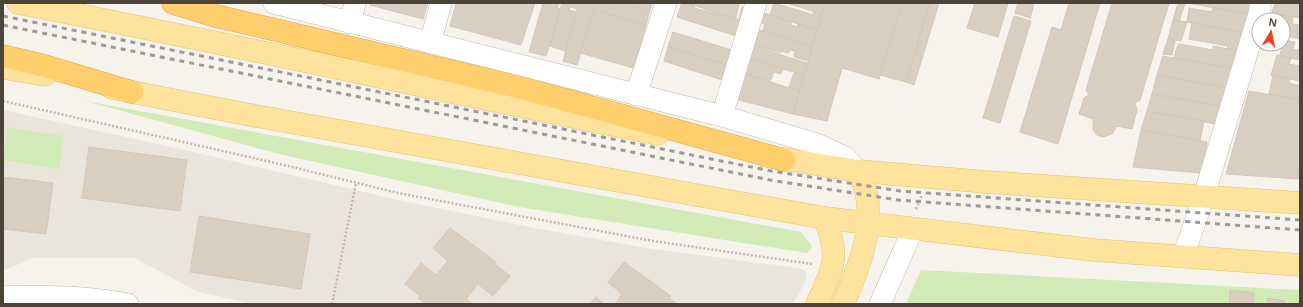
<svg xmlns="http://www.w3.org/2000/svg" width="1303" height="307" font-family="Helvetica,sans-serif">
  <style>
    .residential { fill: #eae5da }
    .green { fill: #d2eab5 }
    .building { fill: #d8cfc1; stroke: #d3c7b4 }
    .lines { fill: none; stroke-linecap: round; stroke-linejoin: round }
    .minor-casing { stroke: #c2bbae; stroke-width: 22 }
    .major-casing { stroke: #e6c16a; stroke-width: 23 }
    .highway-casing { stroke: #e0a43c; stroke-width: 23 }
    .path { stroke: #c4b79f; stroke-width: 2.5; stroke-dasharray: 2 2; stroke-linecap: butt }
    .minor { stroke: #fff; stroke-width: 21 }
    .major { stroke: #ffe39c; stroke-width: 22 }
    .highway { stroke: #ffcf6e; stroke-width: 22 }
    .rail { stroke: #9a9a9a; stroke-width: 3; stroke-dasharray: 5 5; stroke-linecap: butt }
  </style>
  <rect width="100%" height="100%" fill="#f6f3ec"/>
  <polygon class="residential" points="3,110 185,150 398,200 534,228 652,249 799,268 805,271 807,278 793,304 254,304 198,292 135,258 33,258 3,271"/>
  <g class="green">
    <polygon points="85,101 801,232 812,246 807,253 519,207 279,154"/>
    <polygon points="8,127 64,136 59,169 3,160"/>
    <polygon points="921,270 1300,290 1300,304 906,304"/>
  </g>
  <g class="building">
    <polygon points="370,3 428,3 423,19 370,5"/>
    <polygon points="456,3 535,3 521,45 450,26"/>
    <polygon points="543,3 559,3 557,8 561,9 546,56 529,52"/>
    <polygon points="562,3 579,3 578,9 570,7 569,10 577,12 565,51 550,46"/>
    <polygon points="579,3 596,3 577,65 563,61"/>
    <polygon points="596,3 629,3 649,14 646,25 594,10"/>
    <polygon points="629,3 652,3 649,14"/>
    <polygon points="682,3 687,3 695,6 694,8 745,21 739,37 677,17"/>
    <polygon points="687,3 731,3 739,5 735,19"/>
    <polygon points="774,3 813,15 814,11 822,14 817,30 770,15"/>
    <polygon points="787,3 825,3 822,14"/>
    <polygon points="825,3 902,3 879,79 842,68 827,121 793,114"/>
    <polygon points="902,3 930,3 906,82 880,75"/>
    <polygon points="930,3 939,3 914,85 906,82"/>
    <polygon points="975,3 1008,3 998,37 967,28"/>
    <polygon points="1018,3 1034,4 1030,18 1015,13"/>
    <polygon points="1069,3 1100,3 1058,144 1020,132 1052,27 1061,30"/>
    <polygon points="1112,3 1169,3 1140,100 1135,103 1137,110 1132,129 1117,126 1112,134 1103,137 1097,135 1093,130 1093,119 1079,114 1084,98 1089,95 1086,90"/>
    <polygon points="1178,3 1185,3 1179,21 1173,20"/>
    <polygon points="1187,3 1252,3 1248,14"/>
    <polygon points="1275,3 1300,3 1300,18 1272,13"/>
    <polygon points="742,7 749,9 745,21 739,20"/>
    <polygon points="1189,8 1212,12 1213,8 1248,14 1243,33 1187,22"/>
    <polygon points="594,10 646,25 634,68 580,53"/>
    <polygon points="761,12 791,22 791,25 797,27 798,24 817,30 812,46 763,31 765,24 758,22"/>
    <polygon points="1280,15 1293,17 1292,24 1300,25 1300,39 1283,35 1283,20 1279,20"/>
    <polygon points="1014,16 1031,21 1000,123 983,118"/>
    <polygon points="1173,20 1187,22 1181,41 1168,39"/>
    <polygon points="1192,23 1243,33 1238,51 1227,49 1228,46 1189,39"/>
    <polygon points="756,29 812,46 808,61 794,57 795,51 790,50 788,53 781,51 780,53 751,44"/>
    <polygon points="673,32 735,51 730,66 668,47"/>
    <polygon points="1168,39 1175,40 1172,55 1163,54"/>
    <polygon points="1283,40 1295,42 1293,49 1298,50 1300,48 1300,60 1280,56"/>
    <polygon points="751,44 769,49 768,51 807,63 804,75 747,58"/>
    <polygon points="1179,44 1213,50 1213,46 1238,51 1233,69 1174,58 1177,47"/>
    <polygon points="668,47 730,66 725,81 664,61"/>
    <polygon points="1277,55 1291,58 1289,64 1300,66 1300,81 1271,75"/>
    <polygon points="1163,56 1233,69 1227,88 1157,75"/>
    <polygon points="747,58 783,69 781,74 774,72 770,82 742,73"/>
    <polygon points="742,73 799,91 793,114 735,99"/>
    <polygon points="794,73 804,75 799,91 789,87"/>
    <polygon points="1157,75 1227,88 1221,106 1152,94"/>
    <polygon points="1273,75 1290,79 1289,83 1300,86 1300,100 1269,94"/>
    <polygon points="1249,91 1300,100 1300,171 1298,179 1226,174"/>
    <polygon points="1152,94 1221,106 1216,124 1147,111"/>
    <polygon points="1147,111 1204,121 1200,141 1141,130"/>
    <polygon points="1141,130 1207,142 1201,173 1133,167"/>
    <polygon points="89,147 187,160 180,211 82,198"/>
    <polygon points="3,177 53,183 46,234 3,229"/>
    <polygon points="199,216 310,234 301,289 190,272"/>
    <polygon points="450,228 496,262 495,264 510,276 493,296 478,284 466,299 472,304 426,304 418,298 420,296 405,284 421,263 436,275 448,261 433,248"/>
    <polygon points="624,262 671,296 669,298 677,304 615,304 622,294 608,282"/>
    <polygon points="1230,290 1254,293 1253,304 1229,304"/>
    <polygon points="596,297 604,304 590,304"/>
    <polygon points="1268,298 1285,301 1285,304 1267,304"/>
  </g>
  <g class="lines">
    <g class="minor-casing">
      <g id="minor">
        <polyline points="274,3 722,116 817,144 845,157 858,171"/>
        <polyline points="350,23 355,3"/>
        <polyline points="430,43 441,3"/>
        <polyline points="636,95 666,3"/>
        <polyline points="722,116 756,3"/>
        <polyline points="1183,257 1204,196 1260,10 1260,3"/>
        <path d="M3,296C45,296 87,296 128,304"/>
        <polyline points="880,304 913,229"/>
      </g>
    </g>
    <g class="major-casing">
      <g id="major">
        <path d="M18,3C232,44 444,92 658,134"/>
        <polyline points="3,68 45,75"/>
        <polyline points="112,88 245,114 825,218 1093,250 1300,265"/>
        <polyline points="766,156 858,171 987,182 1300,203"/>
        <path d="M817,304C834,265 840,259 825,218"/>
        <path d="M843,304C861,264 881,213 858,171"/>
      </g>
    </g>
    <g class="highway-casing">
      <g id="highway">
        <polyline points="173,3 212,15 522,88 784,160"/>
        <polyline points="3,56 45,66 132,92"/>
      </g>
    </g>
    <g class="path">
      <polyline points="3,101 280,164 398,193 653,241 812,264"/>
      <polyline points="916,209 922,195"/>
      <polyline points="332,304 356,183"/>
    </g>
    <use href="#minor" class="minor"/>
    <use href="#major" class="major"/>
    <use href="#highway" class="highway"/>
    <g class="rail">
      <polyline points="3,16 771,171 900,191 1300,220"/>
      <polyline points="3,25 770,180 898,200 1300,230"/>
    </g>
  </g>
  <rect width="1303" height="307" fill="none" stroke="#4b4439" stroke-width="8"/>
  <g transform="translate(1271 32) rotate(10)"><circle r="19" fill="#ffffff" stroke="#b7b4b0"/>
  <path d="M0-3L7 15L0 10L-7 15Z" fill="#fc3f1d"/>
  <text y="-6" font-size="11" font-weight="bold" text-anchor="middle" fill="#4b4439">N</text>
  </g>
</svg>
